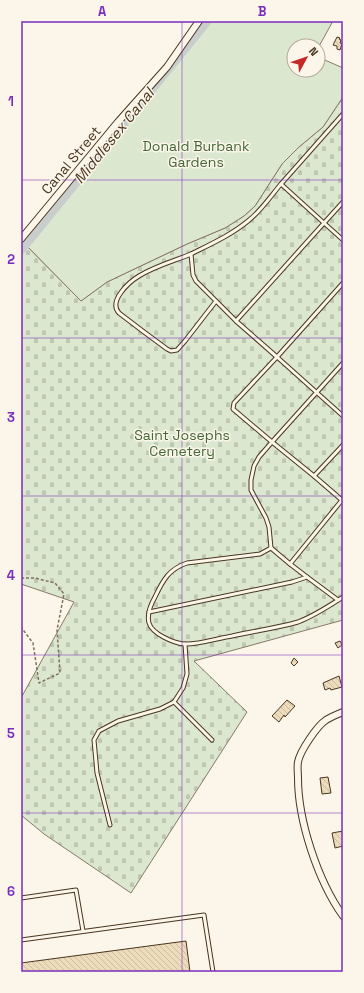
<svg xmlns="http://www.w3.org/2000/svg" width="364" height="993" font-family="'Space Grotesk',sans-serif">
  <style>
    .cemetery { fill: url(#cemetery-stones); stroke: #887966 }
    .park { fill: #dce7d0; stroke: #887966 }
    .lines { fill: none; stroke-linecap: round; stroke-linejoin: round }
    .canal { stroke: #c9cecd; stroke-width: 8 }
    .building { fill: url(#building-back-hatch); stroke: #4a3520 }
    .service-casing { stroke: #4a3520; stroke-width: 5 }
    .minor-casing { stroke: #4a3520; stroke-width: 8 }
    .path { stroke: #7f6f5c; stroke-width: 1.5; stroke-dasharray: 3 2; stroke-linecap: butt }
    .service { stroke: #fbf6e9; stroke-width: 3 }
    .minor { stroke: #fbf6e9; stroke-width: 6 }
    .grid { fill: none; stroke: #7b2cbf; stroke-width: 1; stroke-opacity: 0.55 }
    .labels { text-anchor: middle; stroke-width: 3; stroke-linejoin: round; paint-order: stroke }
    .park-label { font-size: 14px; fill: #436837; stroke: #fbf6e9 }
    .street-label { font-size: 14px; fill: #4a3520; stroke: #fbf6e9 }
    .water-label { font-size: 15px; font-style: italic; fill: #4a3520; stroke: #fbf6e9 }
    .neatline { fill: none; stroke: #7b2cbf; stroke-width: 1.5 }
    .grid-label { font-size: 13px; text-anchor: middle; font-weight: bold; fill: #7b2cbf }
  </style>
  <defs>
    <pattern id="cemetery-stones" width="16" height="16" patternUnits="userSpaceOnUse"><rect width="16" height="16" fill="#dce7d0"/><path d="M2 7V4a2 2 0 0 1 4 0v3zM10 15v-3a2 2 0 0 1 4 0v3z" fill="#bec7b2"/></pattern>
    <pattern id="building-back-hatch" width="6" height="6" patternUnits="userSpaceOnUse"><rect width="6" height="6" fill="#ecdcbc"/><path d="M-1 5l2 2M0 0l6 6M5-1l2 2" fill="none" stroke="#ccbda1"/></pattern>
  </defs>
  <rect width="100%" height="100%" fill="#fbf6e9"/>
  <polygon class="cemetery" points="343,97 343,620 194,661 247,712 131,893 44,834 21,815 21,698 74,602 21,584 21,245 23,242 81,301 107,282 187,244 225,228 244,216 255,206 282,164 299,147 323,127"/>
  <polygon class="park" points="204,21 333,21 318,48 318,46 294,46 294,70 318,70 318,57 343,68 343,97 323,127 299,147 282,164 255,206 244,216 225,228 187,244 107,282 81,301 23,242 142,99"/>
  <g class="lines">
    <polyline class="canal" points="21,251 208,21"/>
  </g>
  <g class="building">
    <polygon points="337,37 340,38 339,39 341,40 340,43 342,44 340,50 337,49 337,46 333,45"/>
    <polygon points="340,641 342,645 338,648 335,643"/>
    <polygon points="294,658 298,662 294,666 291,663"/>
    <polygon points="339,676 342,687 331,690 330,688 325,690 323,683"/>
    <polygon points="287,700 295,706 285,717 284,715 279,722 272,716"/>
    <polygon points="328,777 331,793 322,794 320,778"/>
    <polygon points="343,831 343,846 335,848 332,833"/>
    <polygon points="186,941 190,972 21,972 21,963"/>
  </g>
  <g class="lines">
    <g class="service-casing">
      <g id="service">
        <polyline points="343,114 281,184 324,223 236,321 277,357 234,403 233,409 272,442 343,363"/>
        <polyline points="343,202 324,223 343,240"/>
        <path d="M191,254C211,244 231,235 248,221C261,211 270,197 281,184"/>
        <polyline points="343,283 277,357 343,416"/>
        <path d="M216,301L185,341L177,350L171,351L167,349L144,332L119,313C108,301 129,282 139,276C155,266 174,261 191,254L193,275L196,281L236,321"/>
        <polyline points="343,445 314,476 343,501"/>
        <path d="M314,476L272,442L259,457L254,466L251,480V490L266,518L269,527L271,548L260,554L187,563C169,569 163,580 155,597C151,604 147,615 149,623C152,634 174,643 184,644C197,645 219,638 232,636C254,631 277,628 298,622C314,616 329,606 343,597"/>
        <polyline points="271,548 290,564"/>
        <polyline points="307,577 290,564 342,500"/>
        <polyline points="149,612 292,582 307,577 338,600"/>
        <polyline points="174,702 212,740"/>
        <polyline points="110,825 97,773 94,740 99,731 118,721 160,709 174,702 183,688 187,674 185,644"/>
        <polyline points="21,898 76,890 83,931"/>
        <polyline points="21,940 204,915 213,972"/>
      </g>
    </g>
    <g class="minor-casing">
      <g id="minor">
        <polyline points="21,239 118,122 167,67 199,21"/>
        <path d="M343,712C338,714 331,717 326,720C317,726 300,751 298,762C297,767 298,773 298,778C298,821 318,881 343,916"/>
      </g>
    </g>
    <polyline class="path" points="21,578 35,578 55,583 64,594 57,630 60,673 39,683 33,643 21,627"/>
    <use href="#service" class="service"/>
    <use href="#minor" class="minor"/>
  </g>
  <path class="grid" d="M182,21V972M21,180H343M21,338H343M21,496H343M21,655H343M21,813H343"/>
  <g class="labels">
    <g class="park-label">
      <text x="196" y="151">Donald Burbank<tspan x="196" dy="16">Gardens</tspan></text>
      <text x="182" y="440">Saint Josephs<tspan x="182" dy="16">Cemetery</tspan></text>
    </g>
    <g class="street-label">
      <text transform="translate(71 160) rotate(-50)" y="5">Canal Street</text>
    </g>
    <g class="water-label">
      <text transform="translate(114 136) rotate(-51)" y="5">Middlesex Canal</text>
    </g>
  </g>
  <rect width="364" height="993" fill="none" stroke="#fbf6e9" stroke-width="44"/>
  <g transform="translate(306 58) rotate(50)"><circle r="19" fill="#fbf6e9" stroke="#b4a999"/>
  <path d="M0-3L7 15L0 10L-7 15Z" fill="#c62828"/>
  <text y="-6" font-size="11" font-weight="bold" text-anchor="middle" fill="#4a3520">N</text>
  </g>
  <rect x="22" y="22" width="320" height="949" class="neatline"/>
  <g class="grid-label">
    <text x="102" y="16">A</text>
    <text x="262" y="16">B</text>
    <text x="11" y="106">1</text>
    <text x="11" y="264">2</text>
    <text x="11" y="422">3</text>
    <text x="11" y="580">4</text>
    <text x="11" y="738">5</text>
    <text x="11" y="896">6</text>
  </g>
</svg>
